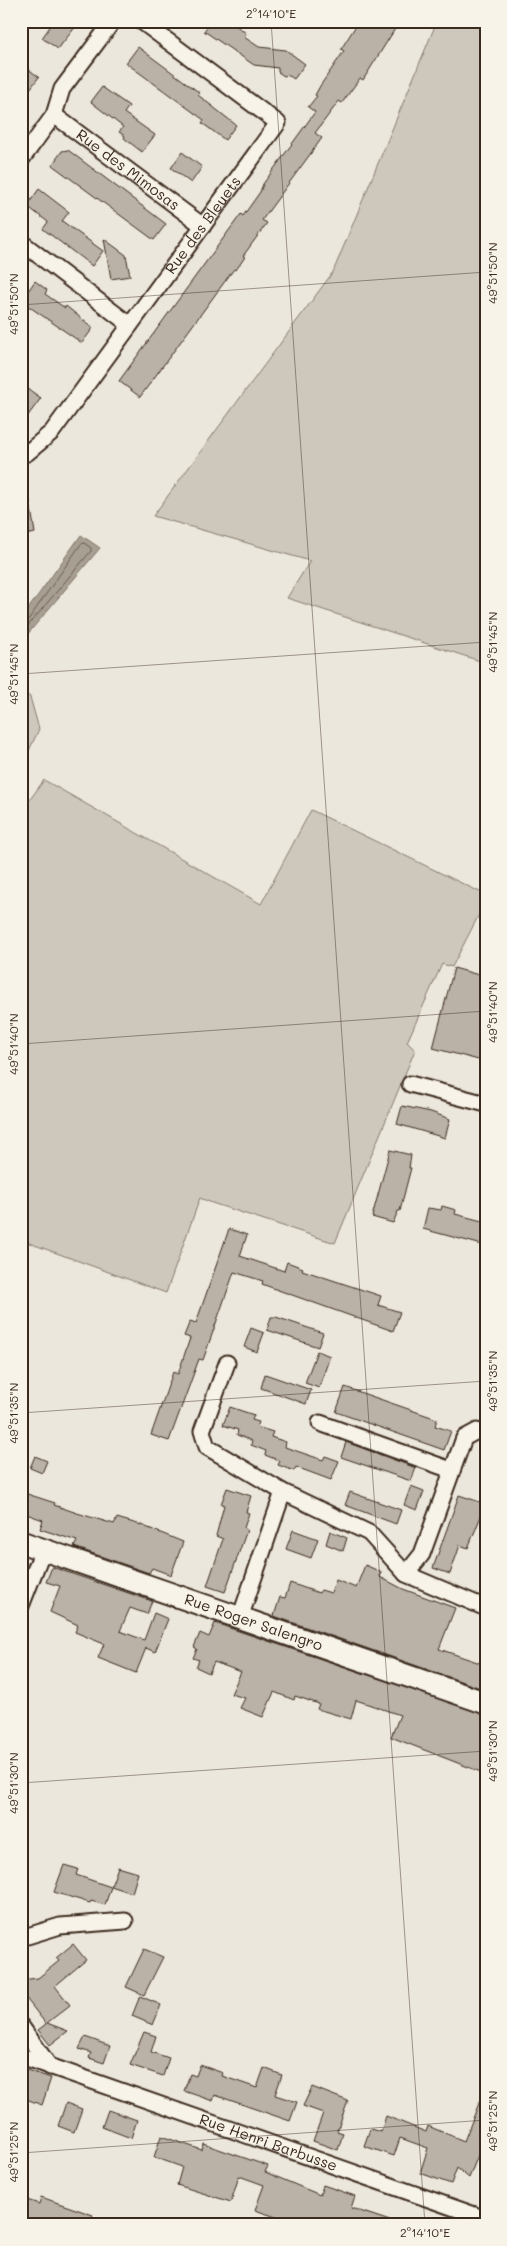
<svg xmlns="http://www.w3.org/2000/svg" width="507" height="2246" font-family="Mali,sans-serif">
  <style>
    .green { fill: #cec8bc; stroke: #84796d }
    .water { fill: #a89f93; stroke: #7c7064 }
    .lines { fill: none; stroke-linecap: round; stroke-linejoin: round }
    .shore { stroke: #67594d; stroke-width: 1 }
    .building { fill: #bab2a7; stroke: #3b2a1e }
    .street-casing { stroke: #3b2a1e; stroke-width: 19 }
    .secondary-casing { stroke: #3b2a1e; stroke-width: 25 }
    .street { stroke: #f7f3e8; stroke-width: 15 }
    .secondary { stroke: #f7f3e8; stroke-width: 21 }
    .ticks { fill: none; stroke: #3b2a1e; stroke-width: 1; stroke-opacity: 0.45 }
    .labels { text-anchor: middle; stroke-width: 5; stroke-linejoin: round; paint-order: stroke }
    .street-label { font-size: 15px; fill: #3b2a1e; stroke: #f7f3e8 }
    .neatline { fill: none; stroke: #3b2a1e; stroke-width: 2 }
    .ticks-label { font-size: 12px; text-anchor: middle; fill: #3b2a1e }
  </style>
  <rect width="100%" height="100%" fill="#ece7dc"/>
  <filter id="ink" filterUnits="userSpaceOnUse"><feTurbulence type="fractalNoise" baseFrequency=".02" numOctaves="2"/><feDisplacementMap in="SourceGraphic" scale="10" xChannelSelector="R" yChannelSelector="G"/><feConvolveMatrix kernelMatrix="1 2 1 2 8 2 1 2 1" color-interpolation-filters="sRGB"/></filter>
  <g filter="url(#ink)">
    <g class="green">
      <polygon points="437,21 486,21 486,663 287,598 310,561 153,516 333,272"/>
      <polygon points="21,690 30,697 39,729 21,768"/>
      <polygon points="44,780 261,904 311,810 486,895 486,901 452,967 442,964 407,1042 415,1050 335,1243 212,1203 200,1198 166,1293 21,1240 21,812"/>
    </g>
    <polygon class="water" points="81,535 100,548 21,642 21,619"/>
    <g class="lines">
      <polyline class="shore" points="21,622 28,620 81,544 84,543 91,548 91,551 21,634"/>
    </g>
    <g class="building">
      <polygon points="54,21 80,21 58,49 42,38"/>
      <polygon points="211,21 230,21 246,33 244,37 259,47 286,50 305,64 294,79 288,75 284,76 278,72 278,68 254,65 204,31"/>
      <polygon points="359,21 400,21 363,80 360,78 342,103 339,101 315,133 322,138 262,220 267,223 243,256 245,257 236,270 234,269 140,397 119,381 241,214 243,216 260,192 263,184 315,112 308,107 317,96 315,95 320,86 344,51 341,49"/>
      <polygon points="138,47 200,93 198,95 236,125 225,140 202,123 204,120 126,63"/>
      <polygon points="21,64 39,77 21,101"/>
      <polygon points="102,87 129,106 124,113 155,135 142,152 124,138 125,136 119,132 123,127 91,102"/>
      <polygon points="68,150 166,224 154,240 52,165 62,151"/>
      <polygon points="182,152 202,167 191,183 171,168"/>
      <polygon points="39,189 69,212 62,221 103,251 92,266 43,229 48,222 27,206"/>
      <polygon points="104,239 126,255 130,276 111,279"/>
      <polygon points="35,281 47,290 45,294 65,308 66,306 93,328 82,343 21,301"/>
      <polygon points="21,384 41,398 21,425"/>
      <polygon points="28,491 35,533 21,536 21,492"/>
      <polygon points="454,968 486,977 486,1062 433,1048"/>
      <polygon points="402,1106 431,1112 450,1119 445,1138 397,1124"/>
      <polygon points="390,1150 411,1155 409,1168 411,1168 406,1187 400,1211 398,1211 393,1223 372,1217"/>
      <polygon points="442,1206 456,1210 455,1214 486,1222 486,1246 423,1229 428,1208 441,1210"/>
      <polygon points="229,1229 247,1235 240,1256 284,1271 287,1262 303,1268 302,1270 381,1296 378,1305 400,1312 393,1331 278,1290 262,1284 263,1281 234,1272 203,1360 199,1359 169,1441 151,1435 173,1372 178,1374 190,1338 184,1336 190,1321 196,1323"/>
      <polygon points="271,1317 276,1317 323,1333 318,1347 267,1330"/>
      <polygon points="251,1328 264,1333 257,1352 244,1347"/>
      <polygon points="317,1351 330,1356 319,1388 305,1383"/>
      <polygon points="265,1374 311,1390 306,1404 261,1388"/>
      <polygon points="345,1387 437,1419 435,1426 451,1431 444,1450 336,1412"/>
      <polygon points="230,1407 254,1415 252,1420 259,1422 257,1427 273,1432 271,1437 286,1442 285,1447 323,1460 325,1456 339,1461 331,1480 296,1467 294,1471 278,1465 280,1461 265,1455 266,1451 251,1445 252,1441 237,1435 238,1430 223,1425"/>
      <polygon points="346,1442 416,1468 411,1481 341,1457"/>
      <polygon points="35,1456 47,1461 42,1473 30,1468"/>
      <polygon points="411,1486 424,1491 417,1510 404,1505"/>
      <polygon points="227,1488 251,1496 246,1512 249,1513 244,1528 247,1530 225,1592 207,1586 223,1539 216,1536 224,1505 221,1504"/>
      <polygon points="21,1492 55,1503 54,1505 77,1513 114,1524 117,1518 141,1525 183,1542 171,1575 152,1568 149,1573 74,1547 77,1541 40,1529 43,1520 21,1512"/>
      <polygon points="350,1492 401,1510 396,1524 345,1505"/>
      <polygon points="459,1495 486,1504 468,1548 460,1545 450,1574 433,1568"/>
      <polygon points="293,1530 318,1539 311,1558 286,1549"/>
      <polygon points="330,1531 347,1538 343,1551 326,1544"/>
      <polygon points="365,1565 381,1572 380,1577 403,1589 455,1608 439,1649 486,1665 486,1690 274,1616 280,1597 285,1598 290,1583 319,1593 321,1590 331,1593 336,1580 356,1588"/>
      <polygon points="52,1567 152,1601 147,1614 130,1608 120,1631 144,1640 154,1613 168,1619 155,1652 146,1648 136,1673 98,1658 104,1644 75,1632 78,1625 50,1612 60,1586 46,1582"/>
      <polygon points="215,1623 486,1715 486,1774 391,1737 400,1715 356,1700 351,1719 317,1709 319,1704 295,1696 294,1700 274,1692 263,1717 240,1708 245,1698 231,1694 241,1672 214,1662 209,1673 196,1667 199,1660 193,1658 197,1649 194,1647 200,1633 209,1637"/>
      <polygon points="64,1865 78,1869 76,1875 111,1887 105,1905 91,1901 90,1903 54,1892"/>
      <polygon points="118,1867 138,1873 132,1893 111,1886"/>
      <polygon points="73,1944 86,1960 55,1986 70,2005 47,2023 68,2031 50,2045 38,2030 46,2024 21,1992 21,1980 38,1978 59,1961 56,1958"/>
      <polygon points="144,1949 163,1957 144,1995 126,1987"/>
      <polygon points="140,1996 161,2005 153,2025 132,2016"/>
      <polygon points="144,2032 156,2036 151,2052 169,2058 163,2076 130,2065"/>
      <polygon points="85,2037 110,2046 104,2063 89,2058 91,2053 79,2049"/>
      <polygon points="200,2065 223,2073 222,2076 257,2088 264,2068 282,2075 275,2095 297,2102 290,2121 215,2095 213,2101 184,2091 190,2074 196,2076"/>
      <polygon points="24,2069 51,2078 42,2105 21,2097 21,2079"/>
      <polygon points="312,2087 348,2101 337,2131 343,2133 338,2150 313,2141 323,2113 303,2106"/>
      <polygon points="485,2088 486,2135 469,2178 457,2168 451,2184 420,2173 428,2148 400,2138 394,2156 364,2146 370,2129 381,2132 386,2116 426,2132 428,2126 464,2141"/>
      <polygon points="66,2103 82,2109 74,2132 58,2126"/>
      <polygon points="108,2110 137,2120 131,2138 102,2127"/>
      <polygon points="161,2136 202,2150 204,2144 268,2166 265,2172 320,2195 323,2185 355,2196 351,2208 393,2222 393,2225 280,2225 282,2219 255,2210 264,2185 239,2176 231,2202 177,2185 182,2167 154,2157"/>
      <polygon points="41,2197 93,2215 89,2225 38,2225 21,2219 21,2198 39,2204"/>
    </g>
    <g class="lines">
      <g class="street-casing">
        <g id="street">
          <path id="s1" d="M54,115L203,226"/>
          <polyline points="21,160 54,115 62,89 113,21"/>
          <polyline points="21,242 130,325"/>
          <path id="s2" d="M21,449L27,453L52,432L278,123L141,21"/>
          <polyline points="410,1084 486,1104"/>
          <polyline points="227,1363 202,1431 207,1447 283,1492 369,1533 406,1574"/>
          <polyline points="320,1423 451,1470"/>
          <polyline points="486,1434 477,1431 464,1438 422,1554 406,1574 486,1608"/>
          <polyline points="21,1606 43,1550"/>
          <polyline points="240,1618 283,1492"/>
          <polyline points="21,1938 60,1926 125,1921"/>
          <polyline points="21,2026 50,2067"/>
          <path id="s3" d="M21,2056L486,2219"/>
        </g>
      </g>
      <g class="secondary-casing">
        <g id="secondary">
          <path id="s4" d="M21,1542L486,1703"/>
        </g>
      </g>
      <use href="#street" class="street"/>
      <use href="#secondary" class="secondary"/>
    </g>
  </g>
  <path class="ticks" d="M271,21L425,2225M21,305L486,272M21,674L486,642M21,1044L486,1011M21,1413L486,1381M21,1783L486,1751M21,2153L486,2120"/>
  <g class="labels">
    <g class="street-label">
      <text dy="5" stroke="none"><textPath href="#s1" startOffset="92">Rue des Mimosas</textPath></text>
      <text dy="5" stroke="none"><textPath href="#s2" startOffset="296">Rue des Bleuets</textPath></text>
      <text dy="5" stroke="none"><textPath href="#s4" startOffset="246">Rue Roger Salengro</textPath></text>
      <text dy="5" stroke="none"><textPath href="#s3" startOffset="262">Rue Henri Barbusse</textPath></text>
    </g>
  </g>
  <rect width="507" height="2246" fill="none" stroke="#f7f3e8" stroke-width="55"/>
  <rect x="28" y="28" width="452" height="2190" class="neatline"/>
  <g class="ticks-label">
    <text x="271" y="18">2°14'10"E</text>
    <text transform="translate(493 273) rotate(-90)" y="4">49°51'50"N</text>
    <text transform="translate(14 304) rotate(-90)" y="4">49°51'50"N</text>
    <text transform="translate(493 642) rotate(-90)" y="4">49°51'45"N</text>
    <text transform="translate(14 674) rotate(-90)" y="4">49°51'45"N</text>
    <text transform="translate(493 1012) rotate(-90)" y="4">49°51'40"N</text>
    <text transform="translate(14 1044) rotate(-90)" y="4">49°51'40"N</text>
    <text transform="translate(493 1381) rotate(-90)" y="4">49°51'35"N</text>
    <text transform="translate(14 1413) rotate(-90)" y="4">49°51'35"N</text>
    <text transform="translate(493 1751) rotate(-90)" y="4">49°51'30"N</text>
    <text transform="translate(14 1783) rotate(-90)" y="4">49°51'30"N</text>
    <text transform="translate(493 2121) rotate(-90)" y="4">49°51'25"N</text>
    <text transform="translate(14 2152) rotate(-90)" y="4">49°51'25"N</text>
    <text x="425" y="2237">2°14'10"E</text>
  </g>
</svg>
